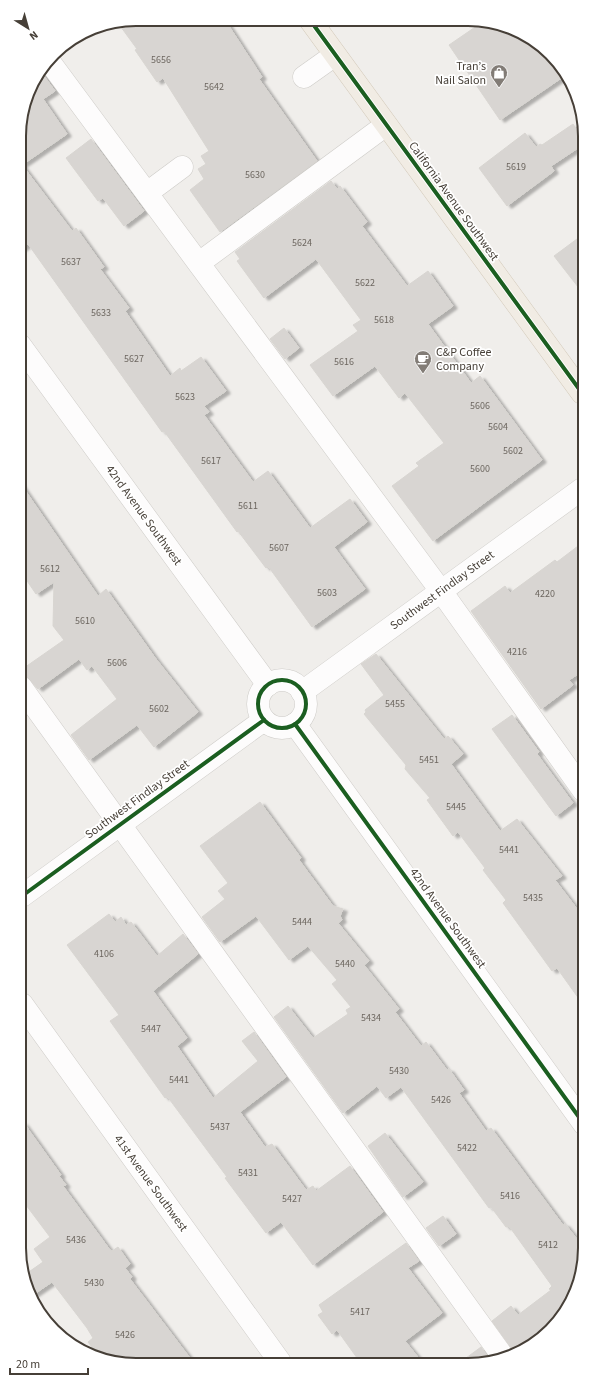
<svg xmlns="http://www.w3.org/2000/svg" width="604" height="1384" font-family="'Source Sans 3',sans-serif">
  <style>
    .building { fill: #d8d5d2; stroke: #d8d5d1; filter: url(#shadow) }
    .lines { fill: none; stroke-linecap: round; stroke-linejoin: round }
    .minor-casing { stroke: #ceccc8; stroke-width: 23 }
    .major-casing { stroke: #d2c9b9; stroke-width: 23 }
    .minor { stroke: #fdfcfc; stroke-width: 22 }
    .major { stroke: #f1ece4; stroke-width: 22 }
    .cycleway-casing { stroke: #fff; stroke-width: 6 }
    .cycleway { stroke: #1b5e20; stroke-width: 4 }
    .labels { text-anchor: middle; stroke-width: 3.5; stroke-linejoin: round; paint-order: stroke }
    .number-label { font-size: 10px; fill: #6c665f }
    .poi-label { font-size: 12px; fill: #463f37; stroke: #fff; text-anchor: end }
    .street-label { font-size: 12px; fill: #463f37; stroke: #fff }
    .rim { fill: none; stroke: #463f37; stroke-width: 2 }
  </style>
  <defs>
    <filter id="shadow"><feDropShadow dx="4.5" dy="2.5" stdDeviation="1" flood-color="#0004"/></filter>
  </defs>
  <rect width="100%" height="100%" fill="#f0eeeb"/>
  <g class="building">
    <polygon points="136,19 225,20 262,77 259,79 317,161 220,232 190,190 204,179 198,169 206,164 201,156 209,151 163,78 157,82 135,50 137,49 118,23"/>
    <polygon points="484,21 490,21 545,48 563,77 500,120 449,45"/>
    <polygon points="41,72 55,91 43,99 67,134 22,165 72,231 76,228 104,267 100,269 129,308 125,311 170,376 180,368 181,371 201,357 226,391 204,406 209,412 204,415 253,482 268,471 310,528 350,499 367,522 334,547 365,589 312,627 268,566 266,568 238,531 237,532 164,431 162,432 28,244 20,250 19,128 31,84"/>
    <polygon points="573,124 581,136 581,146 551,166 554,171 507,206 479,168 525,133 536,147 540,144 542,145"/>
    <polygon points="91,139 144,211 124,226 103,198 98,201 66,158"/>
    <polygon points="331,181 337,189 340,186 367,222 362,226 407,286 428,271 453,306 428,324 471,383 480,376 542,460 433,541 392,486 419,466 416,463 444,443 405,393 399,398 375,366 333,396 310,365 358,331 353,325 361,320 316,259 264,298 237,261 240,259 235,252"/>
    <polygon points="581,236 581,261 582,292 554,256"/>
    <polygon points="284,328 299,348 285,359 270,339"/>
    <polygon points="20,483 98,596 106,589 156,659 198,712 154,747 137,725 89,760 71,735 117,699 92,666 87,670 79,659 38,689 21,670 64,640 53,626 54,582 36,594 21,572"/>
    <polygon points="582,543 583,671 569,680 573,685 541,709 471,611 505,586 510,593 555,560 557,562"/>
    <polygon points="376,654 444,739 448,736 463,754 451,764 500,831 517,819 562,876 555,880 584,918 584,1006 557,968 552,971 503,903 506,900 483,870 485,868 458,832 453,836 427,800 430,798 405,769 406,765 364,714 366,712 365,710 384,695 361,664"/>
    <polygon points="512,715 539,752 537,754 573,803 556,816 492,729"/>
    <polygon points="260,802 301,858 299,860 333,906 343,909 340,916 342,920 338,923 369,961 364,965 399,1009 395,1012 421,1046 426,1042 447,1070 449,1069 464,1090 459,1093 486,1131 491,1128 563,1225 565,1224 585,1249 576,1293 556,1325 533,1345 515,1353 492,1321 511,1306 518,1315 551,1290 549,1289 552,1286 509,1226 506,1227 491,1207 489,1208 401,1087 386,1098 377,1086 343,1113 274,1017 288,1006 313,1038 348,1014 346,1010 351,1007 332,984 337,980 308,946 289,960 256,916 220,942 202,917 225,899 218,891 228,883 200,846"/>
    <polygon points="109,914 115,922 121,917 126,925 131,922 157,956 183,934 198,954 153,991 187,1038 177,1046 213,1098 258,1061 242,1041 254,1032 286,1077 240,1112 265,1147 272,1144 306,1190 313,1186 316,1191 350,1166 383,1212 313,1265 281,1222 266,1233 225,1178 227,1177 167,1096 165,1098 110,1021 119,1015 67,945"/>
    <polygon points="23,1122 61,1175 59,1176 66,1185 63,1186 110,1250 112,1251 118,1247 130,1264 125,1268 132,1277 130,1279 193,1362 114,1363 98,1355 88,1342 93,1338 87,1328 52,1282 33,1295 23,1276 43,1262 34,1249 50,1237 23,1201"/>
    <polygon points="385,1133 423,1182 403,1197 368,1146"/>
    <polygon points="443,1216 456,1234 439,1246 426,1228"/>
    <polygon points="406,1243 419,1261 408,1268 442,1313 405,1341 421,1361 360,1362 337,1330 332,1334 318,1315 323,1312 319,1305"/>
    <polygon points="481,1347 491,1361 462,1361"/>
  </g>
  <g class="lines">
    <g class="minor-casing">
      <g id="minor">
        <polyline points="49,61 441,591 583,790"/>
        <polyline points="304,77 335,55"/>
        <polyline points="147,193 182,167"/>
        <polyline points="199,263 386,125"/>
        <polyline points="20,345 268,685"/>
        <circle cx="282" cy="704" r="24"/>
        <polyline points="21,687 504,1358"/>
        <polyline points="302,692 582,489"/>
        <polyline points="295,724 584,1124"/>
        <polyline points="22,896 264,720"/>
        <polyline points="22,1004 280,1362"/>
      </g>
    </g>
    <g class="major-casing">
      <polyline id="major" points="310,20 582,393"/>
    </g>
    <use href="#minor" class="minor"/>
    <use href="#major" class="major"/>
    <g class="cycleway-casing">
      <g id="cycleway">
        <polyline points="310,20 582,393"/>
        <circle cx="282" cy="704" r="24"/>
        <polyline points="295,724 584,1124"/>
        <polyline points="22,896 264,720"/>
      </g>
    </g>
    <use href="#cycleway" class="cycleway"/>
  </g>
  <defs>
    <g id="shop-pin" transform="scale(0.9)"><path d="M0 17L-7.5 6A9.5 9.5 0 1 1 7.5 6Z" fill="#827c76" stroke="#fff"/><path d="M-5-2.5h2.3a2.7 3.5 0 0 1 5.4 0H5L5.5 6h-11ZM-1.5-2.5h3a1.5 2.3 0 0 0-3 0Z" fill="#fff"/></g>
    <g id="cafe-pin" transform="scale(0.9)"><path d="M0 17L-7.5 6A9.5 9.5 0 1 1 7.5 6Z" fill="#827c76" stroke="#fff"/><path d="M-5.5-4.5H6V0H3Q3 3.5 0 3.5H-2.5Q-5.5 3.5-5.5 0ZM3-3.2v2h1.7v-2ZM-6 4.5H4V6H-6Z" fill="#fff"/></g>
  </defs>
  <g fill-rule="evenodd">
    <use href="#shop-pin" x="499" y="73"/>
    <use href="#cafe-pin" x="423" y="359"/>
  </g>
  <g class="labels">
    <g class="number-label">
      <text x="161" y="63">5656</text>
      <text x="214" y="90">5642</text>
      <text x="516" y="170">5619</text>
      <text x="255" y="178">5630</text>
      <text x="302" y="246">5624</text>
      <text x="71" y="265">5637</text>
      <text x="365" y="286">5622</text>
      <text x="101" y="316">5633</text>
      <text x="384" y="323">5618</text>
      <text x="134" y="362">5627</text>
      <text x="344" y="365">5616</text>
      <text x="185" y="400">5623</text>
      <text x="480" y="409">5606</text>
      <text x="498" y="430">5604</text>
      <text x="513" y="454">5602</text>
      <text x="211" y="464">5617</text>
      <text x="480" y="472">5600</text>
      <text x="248" y="509">5611</text>
      <text x="279" y="551">5607</text>
      <text x="50" y="572">5612</text>
      <text x="327" y="596">5603</text>
      <text x="545" y="597">4220</text>
      <text x="85" y="624">5610</text>
      <text x="517" y="655">4216</text>
      <text x="117" y="666">5606</text>
      <text x="395" y="707">5455</text>
      <text x="159" y="712">5602</text>
      <text x="429" y="763">5451</text>
      <text x="456" y="810">5445</text>
      <text x="509" y="853">5441</text>
      <text x="533" y="901">5435</text>
      <text x="302" y="925">5444</text>
      <text x="104" y="957">4106</text>
      <text x="345" y="967">5440</text>
      <text x="371" y="1021">5434</text>
      <text x="151" y="1032">5447</text>
      <text x="399" y="1074">5430</text>
      <text x="179" y="1083">5441</text>
      <text x="441" y="1103">5426</text>
      <text x="220" y="1130">5437</text>
      <text x="467" y="1151">5422</text>
      <text x="248" y="1176">5431</text>
      <text x="510" y="1199">5416</text>
      <text x="292" y="1202">5427</text>
      <text x="76" y="1243">5436</text>
      <text x="548" y="1248">5412</text>
      <text x="94" y="1286">5430</text>
      <text x="360" y="1315">5417</text>
      <text x="125" y="1338">5426</text>
    </g>
    <g class="poi-label">
      <text x="486" y="70">Tran’s<tspan x="486" dy="14">Nail Salon</tspan></text>
      <text x="436" y="356" text-anchor="start">C&amp;P Coffee<tspan x="436" dy="14">Company</tspan></text>
    </g>
    <g class="street-label">
      <text transform="translate(454 201) rotate(54)" y="4">California Avenue Southwest</text>
      <text transform="translate(144 515) rotate(54)" y="4">42nd Avenue Southwest</text>
      <text transform="translate(442 590) rotate(-36)" y="4">Southwest Findlay Street</text>
      <text transform="translate(137 799) rotate(-36)" y="4">Southwest Findlay Street</text>
      <text transform="translate(448 918) rotate(54)" y="4">42nd Avenue Southwest</text>
      <text transform="translate(151 1183) rotate(54)" y="4">41st Avenue Southwest</text>
    </g>
  </g>
  <path d="M0 0H604V1384H0ZM136 26H468A110 110 0 0 1 578 136V1248A110 110 0 0 1 468 1358H136A110 110 0 0 1 26 1248V136A110 110 0 0 1 136 26Z" fill="#fff" fill-rule="evenodd"/>
  <path class="rim" d="M136 26H468A110 110 0 0 1 578 136V1248A110 110 0 0 1 468 1358H136A110 110 0 0 1 26 1248V136A110 110 0 0 1 136 26Z"/>
  <g transform="translate(28 28) rotate(143)" stroke="#ffffff" stroke-width="3" paint-order="stroke">
  <path d="M0-3L7 15L0 10L-7 15Z" fill="#463f37"/>
  <text y="-6" font-size="11" font-weight="bold" text-anchor="middle" fill="#463f37">N</text>
  </g>
  <path d="M10 1368v6h78v-6" fill="none" stroke="#463f37" stroke-width="2"/>
  <text x="16" y="1368" font-size="12" fill="#463f37" stroke="#ffffff" stroke-width="3" paint-order="stroke">20 m</text>
</svg>
